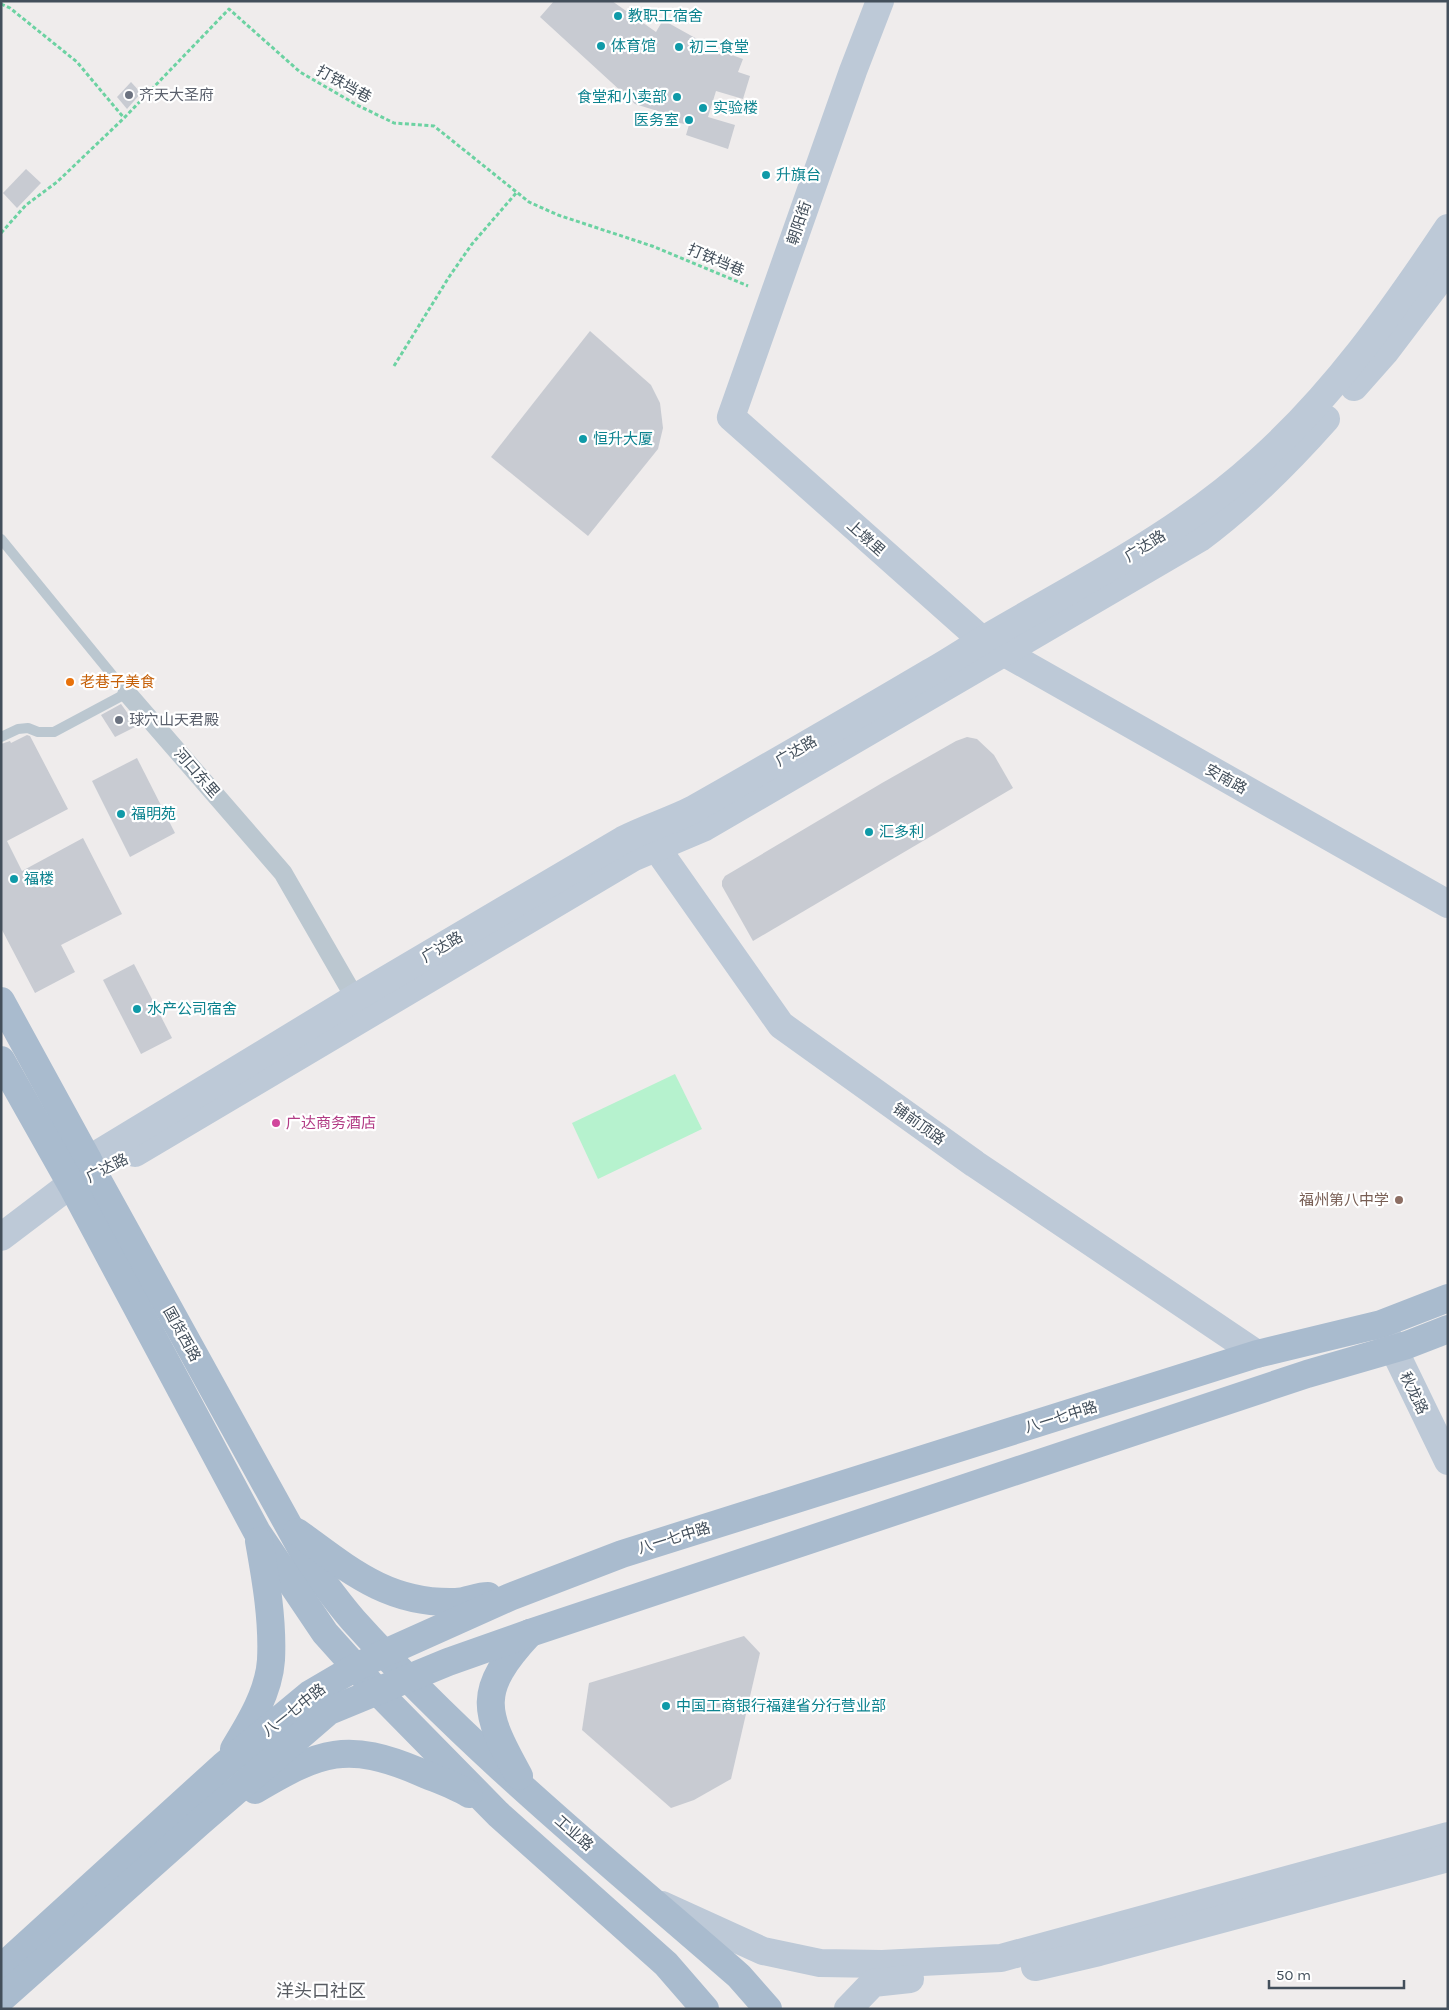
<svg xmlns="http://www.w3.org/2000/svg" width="1449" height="2010" font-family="Karla,'Noto Sans SC',sans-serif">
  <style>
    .green { fill: #b6f2ce }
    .building { fill: #c8cbd2 }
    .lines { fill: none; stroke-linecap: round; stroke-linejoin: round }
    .path { stroke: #6cd2a2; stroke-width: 3; stroke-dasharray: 4 2.5; stroke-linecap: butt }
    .lane { stroke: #bbc7d0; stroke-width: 10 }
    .street { stroke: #bbc7d0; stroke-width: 19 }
    .secondary { stroke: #bdc9d7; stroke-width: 28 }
    .primary { stroke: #a9bbce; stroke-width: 28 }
    .culture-dot { fill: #0f9aa8; stroke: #fff; stroke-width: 2 }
    .worship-dot { fill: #6b7280; stroke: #fff; stroke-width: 2 }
    .food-dot { fill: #e8710a; stroke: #fff; stroke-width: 2 }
    .hotel-dot { fill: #d1479c; stroke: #fff; stroke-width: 2 }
    .education-dot { fill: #8d6e63; stroke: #fff; stroke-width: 2 }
    .labels { text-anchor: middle; stroke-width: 4.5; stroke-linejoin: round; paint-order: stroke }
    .culture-label { font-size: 15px; fill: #0d838f; stroke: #fff; text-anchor: start }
    .street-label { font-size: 15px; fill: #434f5b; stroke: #fff }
    .worship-label { font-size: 15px; fill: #5b616d; stroke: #fff; text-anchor: start }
    .food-label { font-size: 15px; fill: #c56008; stroke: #fff; text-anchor: start }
    .hotel-label { font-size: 15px; fill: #b23c85; stroke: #fff; text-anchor: start }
    .education-label { font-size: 15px; fill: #785e54; stroke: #fff; text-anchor: end }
    .quarter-label { font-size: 18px; fill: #585c62; stroke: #fff }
  </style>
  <rect width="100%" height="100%" fill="#efecec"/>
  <polygon class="green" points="675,1074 702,1129 598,1179 572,1123"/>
  <g class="building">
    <polygon points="554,1 612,1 656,32 663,20 715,49 743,59 738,72 750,76 743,99 716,91 708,117 735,125 728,149 686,135 689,125 666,120 667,114 635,104 540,17"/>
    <polygon points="131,82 141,93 127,109 117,97"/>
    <polygon points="26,169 41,183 17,208 3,193"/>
    <polygon points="590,331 651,385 660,403 663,428 658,449 588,536 491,457"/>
    <polygon points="121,704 137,726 115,737 101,715"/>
    <polygon points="27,735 30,736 68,809 7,841 22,871 83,838 122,914 61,945 75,972 35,993 1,928 1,744 10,741 11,743"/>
    <polygon points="967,737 977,739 994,755 1013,788 753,941 722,886 722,881 725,876 882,783 956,741"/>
    <polygon points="137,758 175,833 130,857 92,781"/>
    <polygon points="134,964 172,1038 141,1054 103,980"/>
    <polygon points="744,1636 760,1653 731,1779 694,1800 671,1808 582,1730 589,1683"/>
  </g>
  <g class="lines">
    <g class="path">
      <polyline points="1,4 10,8 77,62 124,118"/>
      <polyline points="1,233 26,205 57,182 124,118 229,9 300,72 357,105 394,123 434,126 529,202 558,215 652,246 748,286"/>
      <polyline points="394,366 449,277 472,244 517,192"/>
    </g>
    <polyline class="lane" points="1,539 127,693 54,732 38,732 28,728 18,729 1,737"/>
    <polyline class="street" points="127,693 283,873 355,998"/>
    <g class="secondary">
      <polyline points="880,1 853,71 731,417 982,640 1448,904"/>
      <polyline points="1354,387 1385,352 1448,269"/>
      <polyline points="646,833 781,1025 975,1164 1257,1354"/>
      <path d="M135,1153L634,857L705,827L1200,538C1247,503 1287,463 1326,419"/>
      <path d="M1,1237L71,1184L88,1160L355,998L623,840C646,828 671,821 694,809C773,764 851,719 929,673C947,663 965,651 983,640C1078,584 1177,536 1259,461C1334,394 1392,312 1448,228"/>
      <polyline points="1383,1327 1448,1461"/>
      <polyline points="662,1905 763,1951 820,1963 882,1964 1001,1958 1448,1836"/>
      <polyline points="1035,1967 1099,1952 1448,1858"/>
      <polyline points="848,2009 873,1983 910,1979"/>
    </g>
    <g class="primary">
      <path d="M1,1001L88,1160L96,1177L311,1566C325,1584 338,1603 353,1620C470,1750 607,1861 739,1976L768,2009"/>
      <polyline points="1,1060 71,1184 257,1532 325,1633 377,1691 498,1814 666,1964 705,2009"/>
      <path d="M297,1532C348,1569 387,1604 455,1602C466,1602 477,1596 488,1596"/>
      <path d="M234,1749C250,1723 269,1692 271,1660C273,1621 266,1580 259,1541"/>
      <path d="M519,1776C483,1711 476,1691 530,1633"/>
      <path d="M255,1790C321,1751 347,1741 420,1772C436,1779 455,1785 469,1794"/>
      <polyline points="1,1968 223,1766 310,1694 356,1667 385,1653 510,1597 622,1554 1257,1354 1381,1324 1448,1298"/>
      <polyline points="1,1999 200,1822 329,1711 448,1662 530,1633 1307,1374 1407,1345 1448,1329"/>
    </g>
  </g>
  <g class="culture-dot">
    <circle cx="618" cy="16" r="5"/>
    <circle cx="601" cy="46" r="5"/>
    <circle cx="679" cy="47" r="5"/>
    <circle cx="677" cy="97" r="5"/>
    <circle cx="703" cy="108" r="5"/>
    <circle cx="689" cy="120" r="5"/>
    <circle cx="766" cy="175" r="5"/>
    <circle cx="583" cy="439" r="5"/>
    <circle cx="121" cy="814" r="5"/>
    <circle cx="869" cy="832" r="5"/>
    <circle cx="14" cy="879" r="5"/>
    <circle cx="137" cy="1009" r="5"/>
    <circle cx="666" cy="1706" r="5"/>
  </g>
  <g class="worship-dot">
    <circle cx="129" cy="95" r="5"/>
    <circle cx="119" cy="720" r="5"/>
  </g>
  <circle class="food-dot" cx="70" cy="682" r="5"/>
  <circle class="hotel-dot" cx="276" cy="1123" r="5"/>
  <circle class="education-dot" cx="1399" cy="1200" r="5"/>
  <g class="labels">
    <g class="culture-label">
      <text x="628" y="21">教职工宿舍</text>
      <text x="611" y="51">体育馆</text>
      <text x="689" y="52">初三食堂</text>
      <text x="667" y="102" text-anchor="end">食堂和小卖部</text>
      <text x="713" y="113">实验楼</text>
      <text x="679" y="125" text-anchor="end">医务室</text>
      <text x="776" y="180">升旗台</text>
      <text x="593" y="444">恒升大厦</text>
      <text x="131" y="819">福明苑</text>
      <text x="879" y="837">汇多利</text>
      <text x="24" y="884">福楼</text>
      <text x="147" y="1014">水产公司宿舍</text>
      <text x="676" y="1711">中国工商银行福建省分行营业部</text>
    </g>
    <g class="street-label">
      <text transform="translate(344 84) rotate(29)" y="5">打铁垱巷</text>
      <text transform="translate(799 223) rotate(-71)" y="5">朝阳街</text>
      <text transform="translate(716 260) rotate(23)" y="5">打铁垱巷</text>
      <text transform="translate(866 538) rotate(42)" y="5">上墩里</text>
      <text transform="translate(1145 546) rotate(-32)" y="5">广达路</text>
      <text transform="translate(796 751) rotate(-30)" y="5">广达路</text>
      <text transform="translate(197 773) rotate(49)" y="5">河口东里</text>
      <text transform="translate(1226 779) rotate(29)" y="5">安南路</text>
      <text transform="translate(442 947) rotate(-31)" y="5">广达路</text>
      <text transform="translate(919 1124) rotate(36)" y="5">铺前顶路</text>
      <text transform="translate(107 1168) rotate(-27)" y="5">广达路</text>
      <text transform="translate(182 1334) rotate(61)" y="5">国货西路</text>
      <text transform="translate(1414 1393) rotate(64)" y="5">秋龙路</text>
      <text transform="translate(1061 1417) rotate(-17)" y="5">八一七中路</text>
      <text transform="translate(674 1538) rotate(-17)" y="5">八一七中路</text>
      <text transform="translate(294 1710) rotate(-38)" y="5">八一七中路</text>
      <text transform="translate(574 1833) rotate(41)" y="5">工业路</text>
    </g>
    <g class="worship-label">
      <text x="139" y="100">齐天大圣府</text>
      <text x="129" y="725">球穴山天君殿</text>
    </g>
    <g class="food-label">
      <text x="80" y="687">老巷子美食</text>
    </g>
    <g class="hotel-label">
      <text x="286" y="1128">广达商务酒店</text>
    </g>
    <g class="education-label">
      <text x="1389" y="1205">福州第八中学</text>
    </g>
    <g class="quarter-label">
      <text x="321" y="1997">洋头口社区</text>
    </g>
  </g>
  <rect width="1449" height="2010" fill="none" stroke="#434f5b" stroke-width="5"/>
  <path d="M1269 1980v8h135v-8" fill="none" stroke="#434f5b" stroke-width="2.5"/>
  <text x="1276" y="1980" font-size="15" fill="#434f5b" stroke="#ffffff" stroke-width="4" paint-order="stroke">50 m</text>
</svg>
